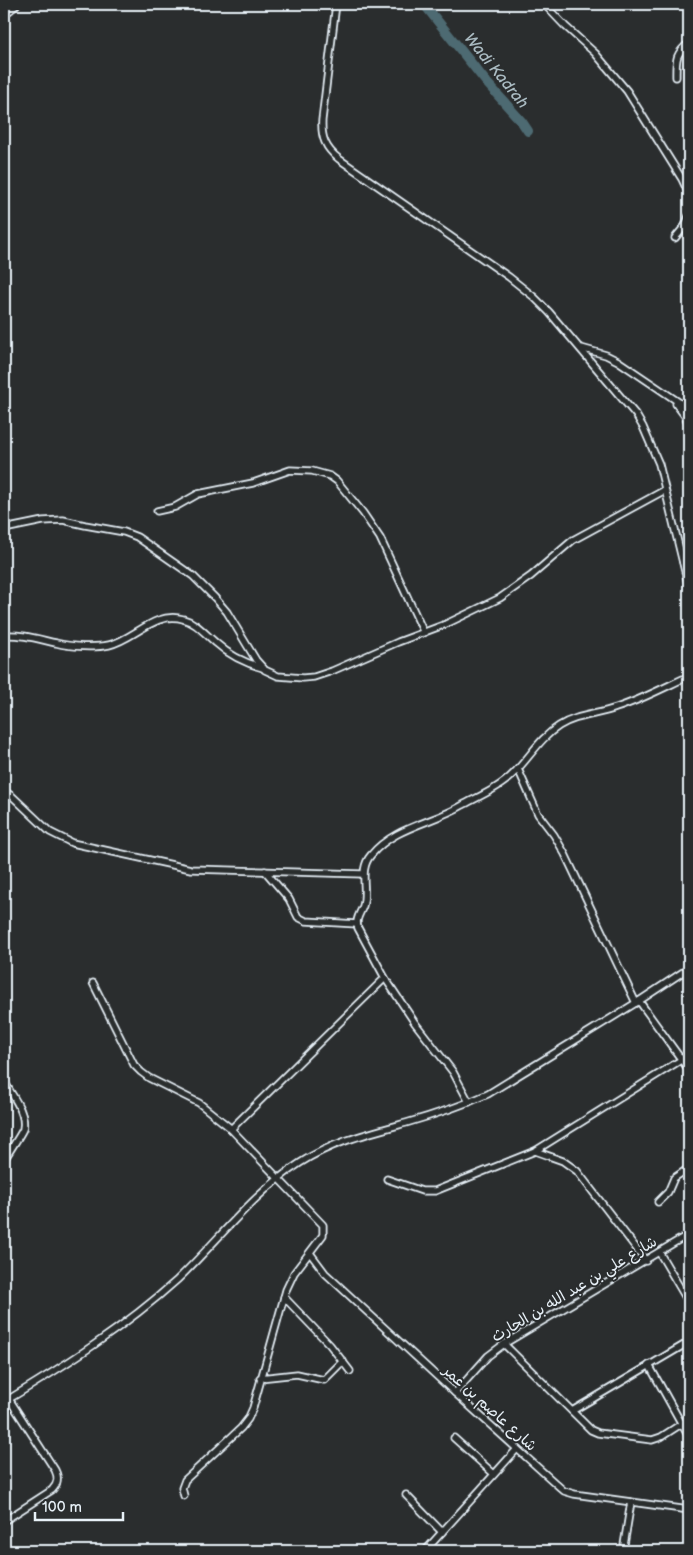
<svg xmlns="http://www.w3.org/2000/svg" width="693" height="1555" font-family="'Balsamiq Sans','Playpen Sans Arabic',sans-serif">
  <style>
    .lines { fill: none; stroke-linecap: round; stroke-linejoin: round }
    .river { stroke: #4e6a72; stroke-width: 10 }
    .minor-casing { stroke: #e8f1f8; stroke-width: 9 }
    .highway-casing { stroke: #e8f1f8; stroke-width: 12 }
    .minor { stroke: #2a2d2e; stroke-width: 5.5 }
    .highway { stroke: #2a2d2e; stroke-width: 9 }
    .labels { text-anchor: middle; stroke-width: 4; stroke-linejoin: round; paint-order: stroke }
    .street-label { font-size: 15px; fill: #e8f1f8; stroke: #2a2d2e }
    .water-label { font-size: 16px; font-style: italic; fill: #aabbc2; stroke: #2a2d2e }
  </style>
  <rect width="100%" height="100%" fill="#2a2d2e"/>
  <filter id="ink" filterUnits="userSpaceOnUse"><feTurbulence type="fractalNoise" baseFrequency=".02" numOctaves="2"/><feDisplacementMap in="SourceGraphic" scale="10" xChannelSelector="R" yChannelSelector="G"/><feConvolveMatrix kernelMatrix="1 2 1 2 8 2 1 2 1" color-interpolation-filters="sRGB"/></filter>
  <g filter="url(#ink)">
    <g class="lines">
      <polyline class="river" points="424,4 487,83 522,122 528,131"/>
      <g class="minor-casing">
        <g id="minor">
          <path d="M336,4L322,120C321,137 325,148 339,159L509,277L534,297L549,312L636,415L643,427L659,464L689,588"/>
          <polyline points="544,4 565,26 595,53 627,91 682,179 689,194"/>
          <path d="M676,77C676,60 675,54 689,43"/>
          <polyline points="675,238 685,226 689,216"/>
          <polyline points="581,348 606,355 618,361 689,409"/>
          <polyline points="676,404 685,416 689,425"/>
          <polyline points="157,511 175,507 198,494 253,483 290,470 312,471 330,476 337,481 363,513 380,538 424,633"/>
          <polyline points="4,529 43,521 63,520 85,525 124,532 137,537 193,576 215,598 227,612 256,660 265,670 278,676 303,678 314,677 332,671 398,642 446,624 500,598 531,576 573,540 665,490"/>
          <polyline points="683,562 689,544"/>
          <path d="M4,635C23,634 38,639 56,643C71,647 95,648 109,645C135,639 154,611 183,619C196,622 205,634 216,643C229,655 245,663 263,668"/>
          <polyline points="518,769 538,814 554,835 565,854 636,1003"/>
          <polyline points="4,791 12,796 50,832 72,843 191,869 363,874"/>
          <polyline points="265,871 289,899 298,917 306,921 357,924"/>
          <polyline points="93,983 134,1065 141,1072 149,1078 199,1103 229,1127 323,1225 323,1235 294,1273 286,1290 253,1408 248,1419 241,1428 185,1480 182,1488 184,1496"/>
          <polyline points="639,1001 689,1070"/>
          <path d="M4,1081C11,1094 27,1113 23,1129C20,1136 8,1153 4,1160"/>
          <path d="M469,1102L453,1072L415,1023L385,978L358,928C355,919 360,914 363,906C368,889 358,870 371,855C394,827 433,823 463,805C480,796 501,787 514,773C530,757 540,738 559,726C576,715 597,715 616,708C641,700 665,687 689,676"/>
          <polyline points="231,1129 385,978"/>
          <polyline points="535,1151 563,1161 577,1171 646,1261"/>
          <polyline points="387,1179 422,1191 435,1191 535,1151 689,1055"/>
          <polyline points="658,1202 668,1192 674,1178 689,1168"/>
          <polyline points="659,1252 689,1303"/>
          <polyline points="310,1253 325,1273 455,1393 564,1491 574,1494 689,1510"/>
          <polyline points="284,1297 330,1345 350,1371"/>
          <polyline points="504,1344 591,1430 598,1433 652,1440 661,1437 689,1419"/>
          <polyline points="649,1365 689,1437"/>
          <polyline points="260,1378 297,1374 324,1380 343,1361"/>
          <polyline points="455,1393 488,1356 504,1344 689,1234"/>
          <path d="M4,1402C64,1366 125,1327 177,1280C218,1241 252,1194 300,1163C332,1142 369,1133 406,1123C434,1115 461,1106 488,1094L639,1001L689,968"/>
          <polyline points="572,1411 689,1342"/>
          <polyline points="454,1438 494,1474"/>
          <polyline points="406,1495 442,1532"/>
          <path d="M4,1521L52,1490C58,1484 59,1478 55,1470L9,1399"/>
          <polyline points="425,1551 517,1449"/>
          <polyline points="623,1551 631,1502"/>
        </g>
      </g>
      <g class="highway-casing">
        <polyline id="highway" points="4,13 15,4"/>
      </g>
      <use href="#minor" class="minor"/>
      <use href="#highway" class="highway"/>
    </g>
  </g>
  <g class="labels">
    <g class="street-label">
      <text transform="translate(574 1289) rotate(-31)" y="5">شارع علي بن عبد الله بن الحارث</text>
      <text transform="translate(490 1408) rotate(42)" y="5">شارع عاصم بن عمر</text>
    </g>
    <g class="water-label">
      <text transform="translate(497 70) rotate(51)" y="6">Wadi Kadrah</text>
    </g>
  </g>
  <rect width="693" height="1555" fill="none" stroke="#2a2d2e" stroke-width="20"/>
  <rect x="10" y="10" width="673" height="1535" fill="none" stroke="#e8f1f8" stroke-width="2" filter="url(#ink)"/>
  <path d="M35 1512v8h88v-8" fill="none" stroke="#e8f1f8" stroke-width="2.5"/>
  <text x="42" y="1512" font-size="15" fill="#e8f1f8" stroke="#2a2d2e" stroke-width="4" paint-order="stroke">100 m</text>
</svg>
